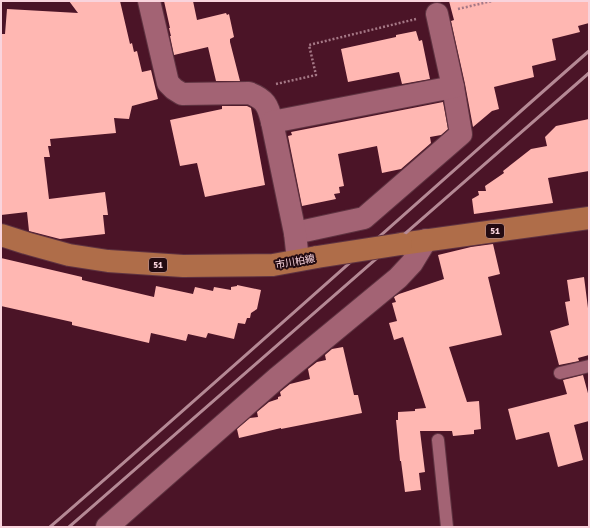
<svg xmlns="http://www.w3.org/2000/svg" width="590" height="528" font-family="Signika,'Noto Sans JP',sans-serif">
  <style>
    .building { fill: #ffb7b2 }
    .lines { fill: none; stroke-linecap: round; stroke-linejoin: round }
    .lane-casing { stroke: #5f3341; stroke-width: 14 }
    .street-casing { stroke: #5f3341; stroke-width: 24 }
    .primary-casing { stroke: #5f3341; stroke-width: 24 }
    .path { stroke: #a57886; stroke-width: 2.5; stroke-dasharray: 2 2; stroke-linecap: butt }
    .lane { stroke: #a36374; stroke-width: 12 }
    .street { stroke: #a36374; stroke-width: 22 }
    .primary { stroke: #af6d49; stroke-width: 22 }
    .rail { stroke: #b58995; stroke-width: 3 }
    .primary-bridge-casing { stroke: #5f3341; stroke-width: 24; stroke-linecap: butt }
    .primary-bridge { stroke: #af6d49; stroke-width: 22 }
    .labels { text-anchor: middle; stroke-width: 4; stroke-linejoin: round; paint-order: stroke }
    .shield { fill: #230b12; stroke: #b998a0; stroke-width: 1 }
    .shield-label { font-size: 9px; font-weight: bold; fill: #f9d4dd }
    .street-label { font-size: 10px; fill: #f9d4dd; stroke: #230b12 }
  </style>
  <rect width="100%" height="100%" fill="#4b1427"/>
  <g class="building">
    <polygon points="69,1 120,1 130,44 132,43 134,52 137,51 142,72 151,70 158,99 132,106 129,119 114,118 116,133 50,139 51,146 48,146 50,157 44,157 49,199 105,192 108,215 103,215 105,234 60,239 29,231 27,212 1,215 1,34 5,34 7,9 78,13"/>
    <polygon points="164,1 193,1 197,20 226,13 227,15 229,14 234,37 230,39 230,42 240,81 216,81 208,47 174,55 170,36 171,36 169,28 170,28"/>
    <polygon points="449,1 589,1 589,23 578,26 580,32 552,39 556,60 532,66 534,77 494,87 499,109 492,111 473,127 465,84 451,21 454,20"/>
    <polygon points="416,31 419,41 422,40 430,79 402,84 399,72 348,82 341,49 396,37 396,35"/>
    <polygon points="443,102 448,129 441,135 430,137 431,143 401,169 382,173 377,146 338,154 344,186 339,187 340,193 334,194 336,199 302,206 288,136 292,135 291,132"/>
    <polygon points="222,106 247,106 251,108 265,185 205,197 197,163 180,166 170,120 222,109"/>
    <polygon points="589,119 589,171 548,178 553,203 474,214 472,199 479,195 478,191 486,191 485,186 504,173 503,171 531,149 547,146 545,137 556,126"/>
    <polygon points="493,244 500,274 488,277 502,335 449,347 467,402 479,401 481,429 474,430 474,434 453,436 452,431 420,431 425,472 419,473 421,490 405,492 401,461 400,461 396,420 398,420 398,412 415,411 415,409 426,408 403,337 394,340 389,323 397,321 392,303 396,302 394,297 399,294 444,279 438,255 471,247"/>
    <polygon points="1,258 82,277 82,280 154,297 156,286 193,294 195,287 213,291 214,287 231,290 231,287 237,286 237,285 261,290 257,309 251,313 250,318 247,318 245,324 238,323 234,339 208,333 206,338 188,334 186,341 151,333 149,343 72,325 72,322 1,306"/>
    <polygon points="584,277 589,316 589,355 578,358 579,361 559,365 550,331 569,325 565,302 570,301 567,280"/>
    <polygon points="343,347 354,395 358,395 362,413 281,429 281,428 239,438 237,429 250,418 258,417 257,412 269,402 278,399 278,397 281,396 280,392 290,384 310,379 308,369 317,362 326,360 325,355 332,349"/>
    <polygon points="583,375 589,397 589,421 574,425 583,460 558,467 549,432 516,440 508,409 567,394 563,380"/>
  </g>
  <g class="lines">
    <g class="lane-casing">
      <g id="lane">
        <polyline points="560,373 589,366"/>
        <polyline points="438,440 447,527"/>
      </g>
    </g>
    <g class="street-casing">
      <g id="street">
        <path d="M149,1L168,83L174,89L182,94L249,93C265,99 268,105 272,122"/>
        <polyline points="295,233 364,218 461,134 453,87"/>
        <polyline points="298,260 295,233 272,122 453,87 437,14"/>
        <polyline points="107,527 277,378 398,278 412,263 426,240"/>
      </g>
    </g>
    <g class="primary-casing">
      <g id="primary">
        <polyline points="1,235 26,243 69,255 108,261 183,266 273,265 317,257"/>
        <polyline points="401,244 589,218"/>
      </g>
    </g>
    <g class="path">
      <polyline points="458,9 492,1"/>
      <polyline points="276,84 316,75 309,45 416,19"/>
    </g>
    <use href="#lane" class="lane"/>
    <use href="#street" class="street"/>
    <use href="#primary" class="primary"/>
    <g class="rail">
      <path d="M50,527C231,370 409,209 589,51"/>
      <polyline points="69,527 589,73"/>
    </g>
    <g class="primary-bridge-casing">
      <polyline id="primary-bridge" points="317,257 401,244"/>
    </g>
    <use href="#primary-bridge" class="primary-bridge"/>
  </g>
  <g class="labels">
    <g class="shield">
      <rect x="486" y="224" width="18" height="14" rx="3"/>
      <rect x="149" y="258" width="18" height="14" rx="3"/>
    </g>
    <g class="shield-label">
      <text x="495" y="234">51</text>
      <text x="158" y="268">51</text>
    </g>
    <g class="street-label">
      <text transform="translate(295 261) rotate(-10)" y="4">市川柏線</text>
    </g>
  </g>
  <rect width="590" height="528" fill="none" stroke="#f9d4dd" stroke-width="4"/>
</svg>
